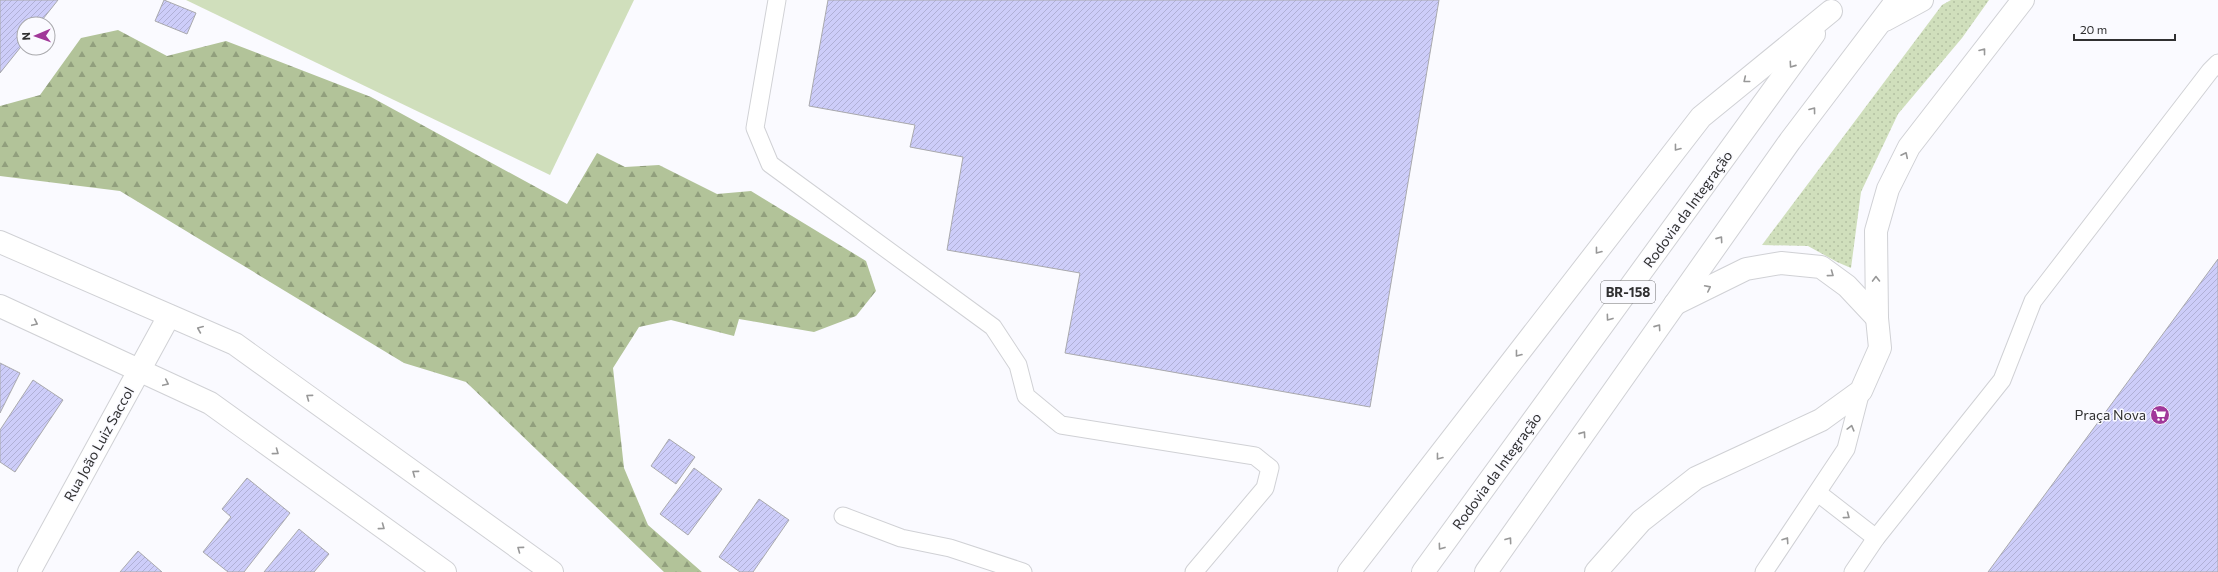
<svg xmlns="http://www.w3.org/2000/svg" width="2218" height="572" font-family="Commissioner,sans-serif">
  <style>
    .grass { fill: url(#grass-dots) }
    .forest { fill: url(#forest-firs) }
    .park { fill: #d0dfbc }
    .building { fill: url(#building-hatch); stroke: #a9a9ad }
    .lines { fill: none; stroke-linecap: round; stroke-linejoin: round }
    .lane-casing { stroke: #d0d1d5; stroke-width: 19 }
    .street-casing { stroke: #d0d1d5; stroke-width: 24 }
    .secondary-casing { stroke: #d0d1d5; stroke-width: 24 }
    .highway-casing { stroke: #d0d1d5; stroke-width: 24 }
    .lane { stroke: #fff; stroke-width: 17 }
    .street { stroke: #fff; stroke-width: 22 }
    .secondary { stroke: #fff; stroke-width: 22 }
    .highway { stroke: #fff; stroke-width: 22 }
    .oneway { stroke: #989898 }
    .labels { text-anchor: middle; stroke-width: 3; stroke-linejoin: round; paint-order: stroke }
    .shield { fill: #fafaff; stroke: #6d6d6f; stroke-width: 1 }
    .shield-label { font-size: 13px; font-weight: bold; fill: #303031 }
    .street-label { font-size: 14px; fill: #303031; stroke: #fafaff }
    .poi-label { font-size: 14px; fill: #303031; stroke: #fafaff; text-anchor: end }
  </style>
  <defs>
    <pattern id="grass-dots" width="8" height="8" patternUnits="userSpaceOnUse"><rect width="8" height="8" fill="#d0dfbc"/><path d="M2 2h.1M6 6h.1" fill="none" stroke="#b3c0a2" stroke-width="1.8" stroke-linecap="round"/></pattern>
    <pattern id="forest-firs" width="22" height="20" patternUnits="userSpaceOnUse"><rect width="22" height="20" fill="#b2c399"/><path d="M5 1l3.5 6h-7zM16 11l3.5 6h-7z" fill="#919f7d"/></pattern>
    <pattern id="building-hatch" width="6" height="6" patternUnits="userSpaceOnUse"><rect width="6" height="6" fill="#cdcdf9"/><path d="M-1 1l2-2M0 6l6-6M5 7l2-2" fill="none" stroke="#b0b0d6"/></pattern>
  </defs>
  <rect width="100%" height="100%" fill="#fafaff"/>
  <polygon class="grass" points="1951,0 1989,0 1962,38 1898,114 1861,192 1851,268 1837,262 1808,246 1762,245 1942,5"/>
  <polygon class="forest" points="118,30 167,56 226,41 371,97 567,204 597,153 625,167 659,165 717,194 751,191 866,261 876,291 856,316 814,332 739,319 734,336 671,320 639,327 613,368 624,468 648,525 702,572 664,572 466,382 404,363 120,191 0,176 0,106 40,95 81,38"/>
  <polygon class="park" points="186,0 634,0 550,175"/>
  <g class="building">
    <polygon points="0,0 58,0 39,24 24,24 24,43 0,73"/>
    <polygon points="164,0 196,13 187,34 155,21"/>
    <polygon points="828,0 1439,0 1370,407 1065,353 1080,273 947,250 963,157 910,147 915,125 809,106"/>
    <polygon points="2218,259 2218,572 1988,572"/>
    <polygon points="0,363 20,373 0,413"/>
    <polygon points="33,380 63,400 15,472 0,462 0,430"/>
    <polygon points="669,439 695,457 676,484 651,466"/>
    <polygon points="694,468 722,489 688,535 660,514"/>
    <polygon points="247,478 290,513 244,572 228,572 203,552 231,517 222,509"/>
    <polygon points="759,499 789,520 753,572 740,572 719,557"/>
    <polygon points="299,529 329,554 314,572 264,572"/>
    <polygon points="138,551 162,572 120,572"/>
  </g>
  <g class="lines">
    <g class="lane-casing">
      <g id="lane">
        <polyline points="777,0 755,128 770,164 993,327 1018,365 1026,396 1061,425 1255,456 1270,468 1265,488 1194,572"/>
        <polyline points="1818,493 1876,538"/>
        <polyline points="843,516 901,538 950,548 1023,572"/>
        <polyline points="1764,572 1846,449 1861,391"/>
        <polyline points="1853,572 1876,538 2002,380 2033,301 2210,71 2218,63"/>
      </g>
    </g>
    <g class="street-casing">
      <polyline id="street" points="29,572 169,316"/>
    </g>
    <g class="secondary-casing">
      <g id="secondary">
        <polyline points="0,242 235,344 552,572"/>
        <polyline points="0,306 210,403 445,572"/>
      </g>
    </g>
    <g class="highway-casing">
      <g id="highway">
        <polyline points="1885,20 1922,0"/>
        <polyline points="1675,304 1746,269 1781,263 1821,267 1847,286 1877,318"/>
        <polyline points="1349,572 1701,117 1831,11"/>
        <polyline points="1423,572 1814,34"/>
        <polyline points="1486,572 1790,141 1897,0"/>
        <polyline points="1596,572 1641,521 1696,478 1821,420 1861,391 1880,348 1877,318 1876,231 1888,189 1909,147 2023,0"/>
      </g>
    </g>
    <use href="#lane" class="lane"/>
    <use href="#street" class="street"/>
    <use href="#secondary" class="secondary"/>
    <use href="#highway" class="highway"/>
  </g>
  <defs><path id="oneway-chevron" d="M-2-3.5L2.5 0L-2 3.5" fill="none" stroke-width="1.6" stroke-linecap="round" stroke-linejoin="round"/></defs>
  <g class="oneway">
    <use href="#oneway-chevron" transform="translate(1983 51) rotate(-52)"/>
    <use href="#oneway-chevron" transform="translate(1792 65) rotate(125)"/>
    <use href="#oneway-chevron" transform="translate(1746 80) rotate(141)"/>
    <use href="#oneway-chevron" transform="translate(1813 110) rotate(-53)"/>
    <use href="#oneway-chevron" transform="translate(1677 148) rotate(128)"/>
    <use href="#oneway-chevron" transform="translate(1905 155) rotate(-64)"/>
    <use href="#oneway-chevron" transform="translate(1720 239) rotate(-55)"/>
    <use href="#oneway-chevron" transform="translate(1598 251) rotate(128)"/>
    <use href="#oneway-chevron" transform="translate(1831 274) rotate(36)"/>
    <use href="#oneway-chevron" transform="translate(1876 279) rotate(-91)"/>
    <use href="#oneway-chevron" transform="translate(1708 288) rotate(-27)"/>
    <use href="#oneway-chevron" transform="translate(1609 318) rotate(126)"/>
    <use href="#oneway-chevron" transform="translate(35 323) rotate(25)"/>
    <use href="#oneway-chevron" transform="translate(1658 327) rotate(-55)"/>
    <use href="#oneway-chevron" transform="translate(200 329) rotate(-157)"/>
    <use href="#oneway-chevron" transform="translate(1518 354) rotate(128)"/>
    <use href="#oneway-chevron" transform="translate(166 383) rotate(25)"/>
    <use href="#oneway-chevron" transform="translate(309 397) rotate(-144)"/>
    <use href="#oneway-chevron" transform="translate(1851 428) rotate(-75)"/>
    <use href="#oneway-chevron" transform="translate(1583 434) rotate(-55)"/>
    <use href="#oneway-chevron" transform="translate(276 452) rotate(36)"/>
    <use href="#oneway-chevron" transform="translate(1439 457) rotate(128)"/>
    <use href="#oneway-chevron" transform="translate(415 473) rotate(-144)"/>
    <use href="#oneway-chevron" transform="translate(1847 516) rotate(37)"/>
    <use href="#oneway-chevron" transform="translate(382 527) rotate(36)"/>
    <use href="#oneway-chevron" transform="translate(1509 540) rotate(-54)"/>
    <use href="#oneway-chevron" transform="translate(1786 540) rotate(-56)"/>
    <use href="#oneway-chevron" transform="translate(1441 547) rotate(126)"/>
    <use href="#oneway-chevron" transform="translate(520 549) rotate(-144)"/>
  </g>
  <defs>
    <g id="supermarket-disc" transform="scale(1)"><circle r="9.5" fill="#a13899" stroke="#fafaff"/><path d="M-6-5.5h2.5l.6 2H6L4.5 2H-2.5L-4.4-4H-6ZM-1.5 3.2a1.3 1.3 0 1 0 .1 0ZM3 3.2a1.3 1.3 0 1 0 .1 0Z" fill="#fff"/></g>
  </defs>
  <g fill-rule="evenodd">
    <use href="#supermarket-disc" x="2160" y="415"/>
  </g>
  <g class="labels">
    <rect class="shield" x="1601" y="281" width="54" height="22" rx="3"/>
    <g class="shield-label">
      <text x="1628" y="297">BR-158</text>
    </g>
    <g class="street-label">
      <text transform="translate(1688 209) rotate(-54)" y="5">Rodovia da Integração</text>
      <text transform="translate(99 444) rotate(-61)" y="5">Rua João Luiz Saccol</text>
      <text transform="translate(1497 471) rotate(-54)" y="5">Rodovia da Integração</text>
    </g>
    <g class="poi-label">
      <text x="2146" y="420">Praça Nova</text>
    </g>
  </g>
  <g transform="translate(36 36) rotate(268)"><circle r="19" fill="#fafaff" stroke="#a9a9ad"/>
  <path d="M0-3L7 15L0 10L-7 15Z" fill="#a13899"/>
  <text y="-6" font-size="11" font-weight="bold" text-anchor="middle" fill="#303031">N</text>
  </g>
  <path d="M2074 34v6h101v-6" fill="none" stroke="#303031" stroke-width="2"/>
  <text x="2080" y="34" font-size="12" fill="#303031" stroke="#fafaff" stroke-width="3" paint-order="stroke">20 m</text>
</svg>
